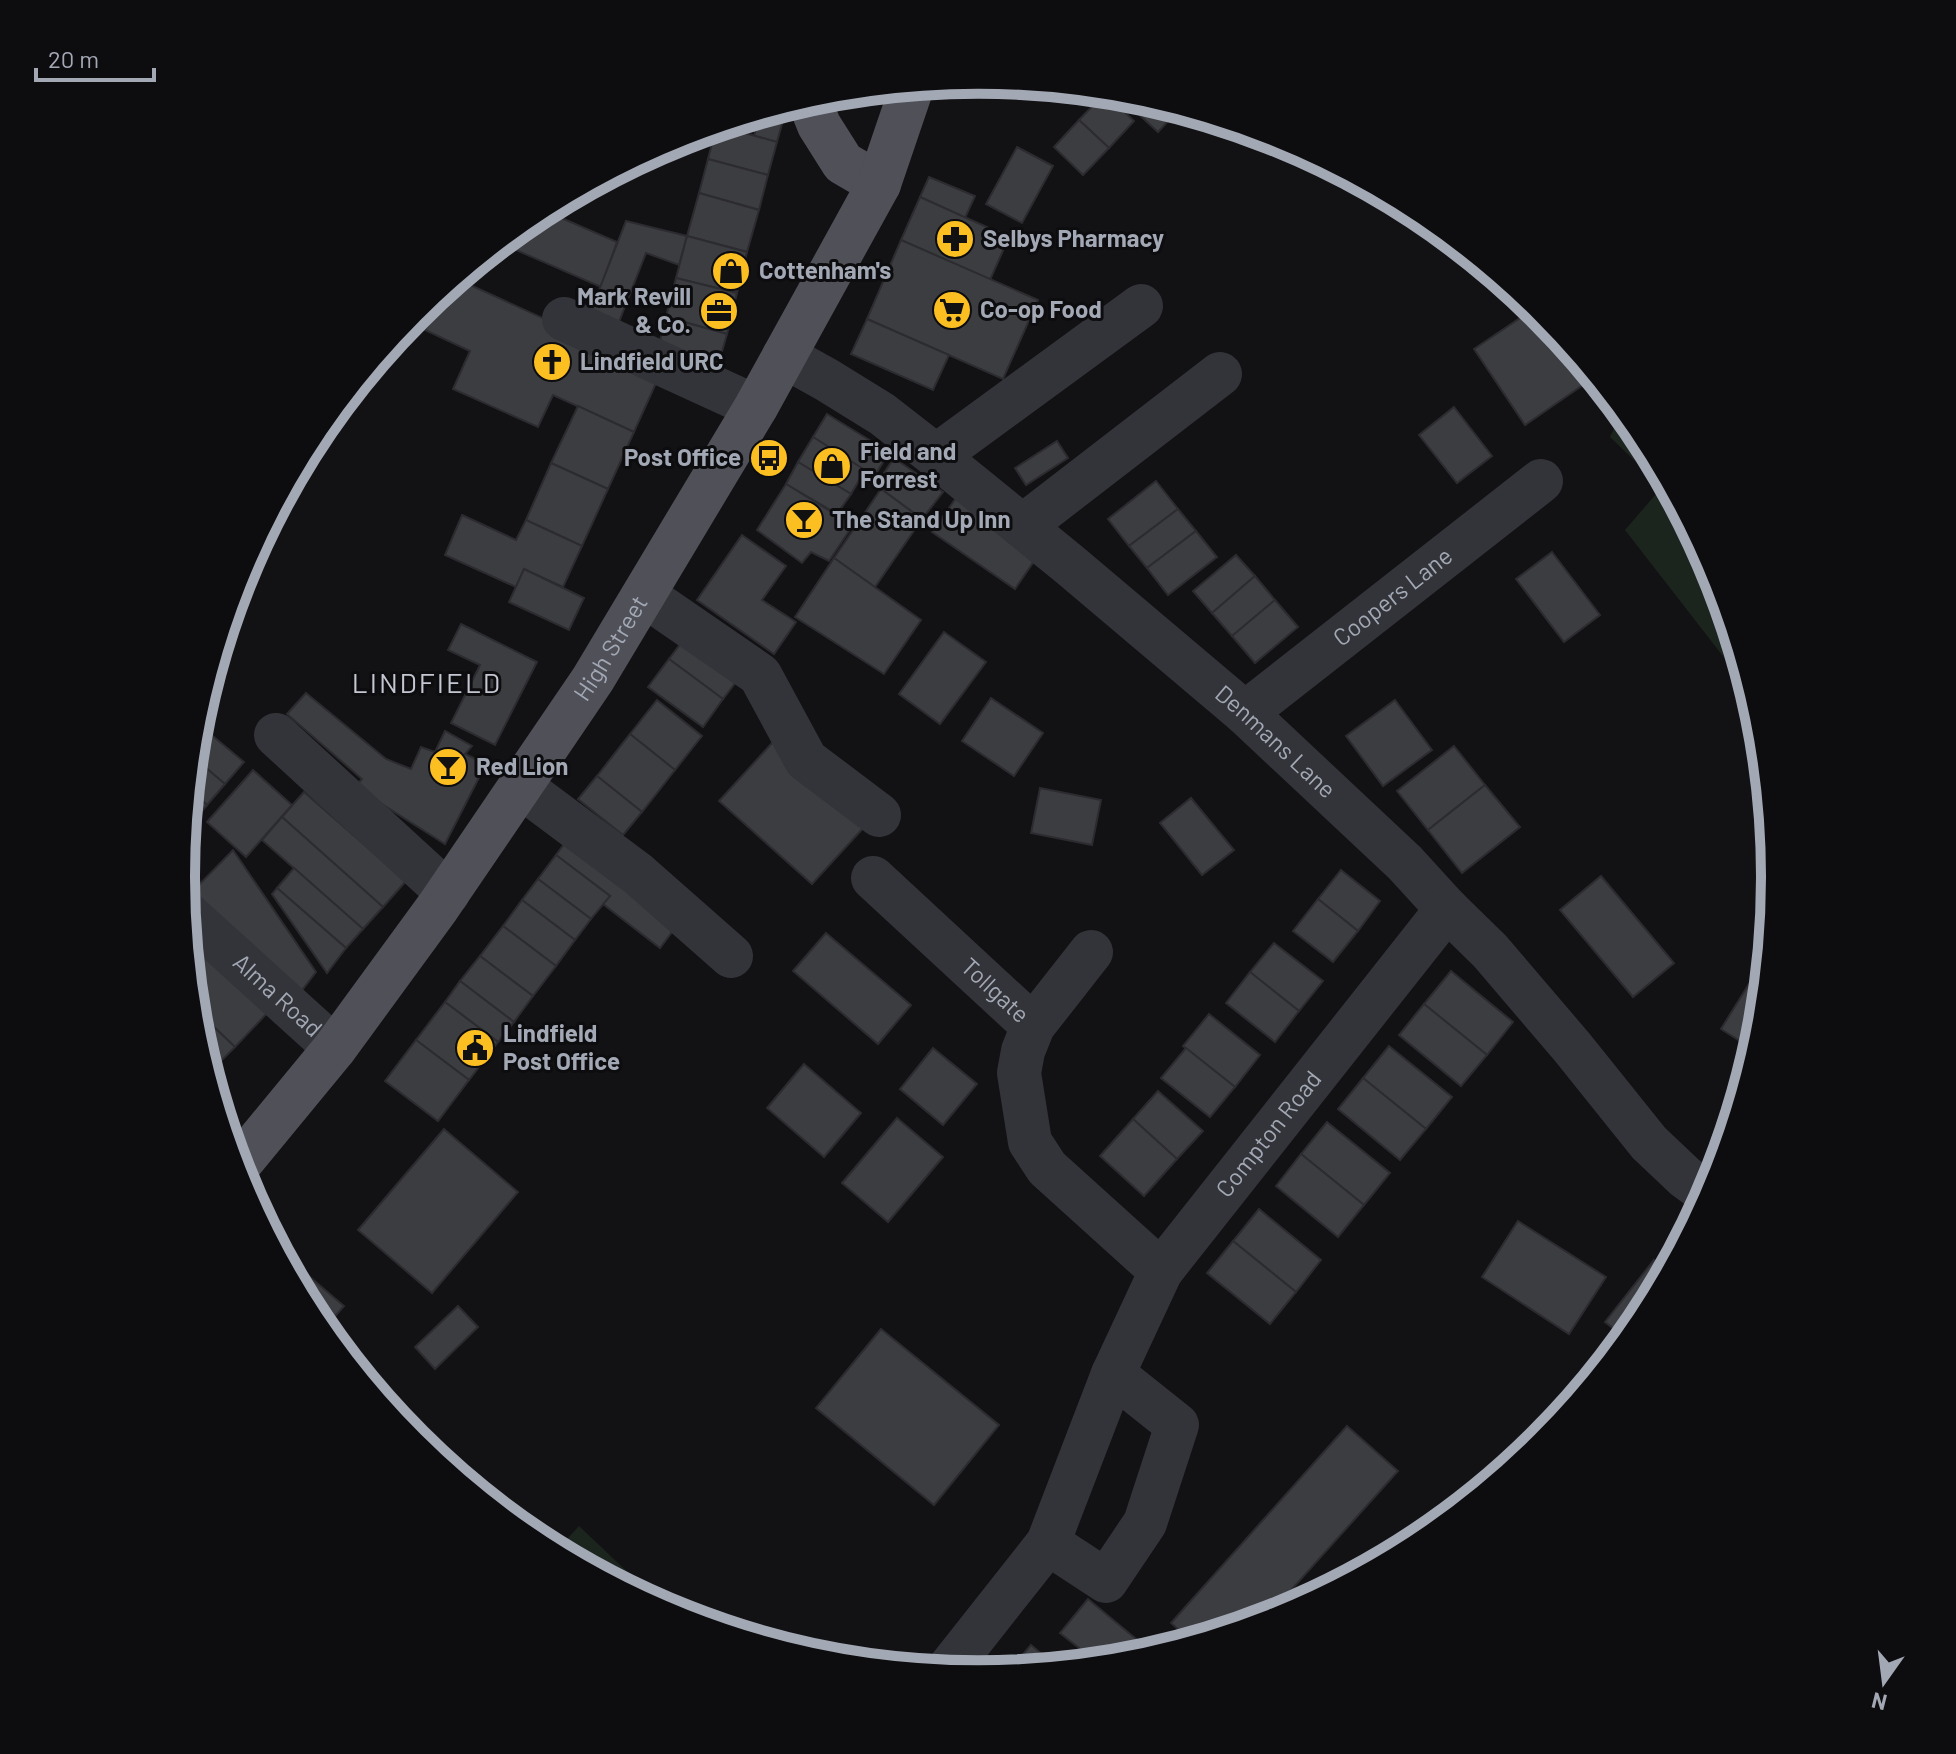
<svg xmlns="http://www.w3.org/2000/svg" width="1956" height="1754" font-family="Barlow,sans-serif">
  <style>
    .green { fill: #1c241e }
    .building { fill: #3c3d41; stroke: #2c2c30; stroke-width: 2 }
    .lines { fill: none; stroke-linecap: round; stroke-linejoin: round }
    .minor { stroke: #333439; stroke-width: 44 }
    .major { stroke: #4f5058; stroke-width: 44 }
    .labels { text-anchor: middle; stroke-width: 6; stroke-linejoin: round; paint-order: stroke }
    .poi-label { font-size: 24px; font-weight: bold; fill: #a3a8b5; stroke: #0d0d0f; text-anchor: start }
    .street-label { font-size: 24px; fill: #a3a8b5; stroke: #0d0d0f }
    .quarter-label { font-size: 28px; letter-spacing: 2px; fill: #c4c7d1; stroke: #0d0d0f }
    .rim { fill: none; stroke: #a3a8b5; stroke-width: 10 }
  </style>
  <rect width="100%" height="100%" fill="#121214"/>
  <g class="green">
    <polygon points="1622,412 1641,435 1714,572 1750,691 1625,530 1662,487 1610,437"/>
    <polygon points="579,1526 656,1599 652,1602 556,1551"/>
  </g>
  <g class="building">
    <polygon points="1105,93 1134,121 1109,148 1079,120"/>
    <polygon points="1120,94 1134,95 1179,109 1158,132 1119,96"/>
    <polygon points="785,107 786,109 777,142 754,136 760,114"/>
    <polygon points="1079,120 1109,148 1083,175 1054,147"/>
    <polygon points="720,126 777,142 768,175 708,159 716,128"/>
    <polygon points="1017,147 1053,166 1022,223 986,204"/>
    <polygon points="708,159 768,175 759,210 699,193"/>
    <polygon points="929,177 975,196 965,218 920,197"/>
    <polygon points="699,193 759,210 747,252 687,236"/>
    <polygon points="920,197 1009,237 990,280 901,240"/>
    <polygon points="543,210 617,242 601,287 500,243"/>
    <polygon points="626,221 687,236 679,265 646,253 615,332 587,321"/>
    <polygon points="687,236 747,252 737,293 676,278"/>
    <polygon points="901,240 1038,300 1003,379 867,319"/>
    <polygon points="676,278 737,293 727,334 666,317"/>
    <polygon points="457,279 661,372 634,432 553,395 538,427 453,389 470,351 425,330 443,290"/>
    <polygon points="1535,308 1542,314 1593,378 1525,425 1474,349"/>
    <polygon points="666,317 727,334 715,376 655,360"/>
    <polygon points="867,319 949,355 933,390 851,354"/>
    <polygon points="578,406 634,432 608,489 551,463"/>
    <polygon points="1454,407 1492,456 1457,483 1419,435"/>
    <polygon points="827,414 889,452 874,477 813,437"/>
    <polygon points="813,437 865,470 851,494 798,462"/>
    <polygon points="1057,441 1068,458 1026,485 1015,468"/>
    <polygon points="894,458 943,492 922,519 876,485"/>
    <polygon points="798,462 851,494 837,514 786,484"/>
    <polygon points="551,463 608,489 582,546 526,520"/>
    <polygon points="1156,481 1178,509 1129,546 1108,519"/>
    <polygon points="786,484 853,525 829,561 811,552 802,563 757,530"/>
    <polygon points="881,489 922,519 875,587 834,558"/>
    <polygon points="956,498 1039,554 1015,589 932,532"/>
    <polygon points="1178,509 1196,531 1147,568 1129,546"/>
    <polygon points="462,515 516,540 526,520 582,546 563,587 524,569 516,587 445,555"/>
    <polygon points="1196,531 1217,557 1168,595 1147,568"/>
    <polygon points="742,535 786,566 762,600 796,622 774,654 697,600"/>
    <polygon points="1552,552 1600,615 1564,642 1516,579"/>
    <polygon points="1236,555 1255,576 1212,613 1193,591"/>
    <polygon points="834,558 921,620 884,674 795,617"/>
    <polygon points="524,569 584,598 569,630 509,602"/>
    <polygon points="1255,576 1275,600 1232,636 1212,613"/>
    <polygon points="1275,600 1298,627 1255,663 1232,636"/>
    <polygon points="461,624 537,662 495,745 451,723 480,665 448,650"/>
    <polygon points="944,632 986,662 940,724 899,694"/>
    <polygon points="688,634 742,674 723,699 669,659"/>
    <polygon points="669,659 723,699 703,727 648,687"/>
    <polygon points="306,693 386,759 411,769 421,747 435,752 445,731 472,746 465,754 486,764 445,844 355,787 362,779 287,714"/>
    <polygon points="991,698 1043,733 1014,776 962,741"/>
    <polygon points="657,700 702,736 675,770 630,734"/>
    <polygon points="1395,700 1432,750 1383,786 1346,736"/>
    <polygon points="196,722 244,762 225,784 193,757"/>
    <polygon points="630,734 675,770 642,812 597,776"/>
    <polygon points="773,742 866,825 812,884 719,801"/>
    <polygon points="1454,746 1485,785 1428,830 1397,791"/>
    <polygon points="193,757 225,784 207,805 190,790"/>
    <polygon points="253,770 292,805 246,857 207,822"/>
    <polygon points="597,776 642,812 623,835 578,799"/>
    <polygon points="1485,785 1520,827 1462,873 1428,830"/>
    <polygon points="1040,788 1101,800 1092,845 1031,833"/>
    <polygon points="190,790 207,805 189,827 186,825"/>
    <polygon points="304,792 406,881 383,907 282,817"/>
    <polygon points="1191,798 1234,850 1202,875 1160,823"/>
    <polygon points="282,817 383,907 363,929 262,840"/>
    <polygon points="573,832 684,916 660,948 603,904 610,896 556,855"/>
    <polygon points="233,850 316,972 296,998 188,896"/>
    <polygon points="556,855 610,896 591,919 538,879"/>
    <polygon points="294,868 363,929 346,948 277,888"/>
    <polygon points="1341,870 1380,901 1358,931 1318,899"/>
    <polygon points="1601,876 1674,963 1633,997 1560,910"/>
    <polygon points="538,879 591,919 575,940 522,900"/>
    <polygon points="277,888 346,948 327,973 272,894"/>
    <polygon points="1318,899 1358,931 1333,962 1293,931"/>
    <polygon points="522,900 575,940 556,966 503,926"/>
    <polygon points="503,926 556,966 533,996 480,956"/>
    <polygon points="826,933 911,1005 878,1044 793,971"/>
    <polygon points="200,941 271,1009 235,1047 194,1008 188,952"/>
    <polygon points="1274,943 1323,981 1299,1011 1250,972"/>
    <polygon points="480,956 533,996 514,1022 460,981"/>
    <polygon points="1451,971 1513,1022 1487,1055 1424,1004"/>
    <polygon points="1250,972 1299,1011 1275,1042 1226,1003"/>
    <polygon points="1752,979 1764,986 1760,1033 1754,1050 1721,1029"/>
    <polygon points="460,981 514,1022 498,1042 445,1002"/>
    <polygon points="445,1002 498,1042 469,1080 416,1040"/>
    <polygon points="1424,1004 1487,1055 1461,1086 1399,1035"/>
    <polygon points="194,1008 235,1047 210,1072 196,1032"/>
    <polygon points="1209,1014 1260,1055 1235,1087 1183,1046"/>
    <polygon points="416,1040 469,1080 438,1121 385,1081"/>
    <polygon points="1389,1046 1452,1097 1426,1129 1363,1078"/>
    <polygon points="933,1048 977,1084 943,1125 900,1089"/>
    <polygon points="1186,1048 1235,1087 1210,1117 1161,1078"/>
    <polygon points="804,1064 861,1113 824,1157 767,1108"/>
    <polygon points="1363,1078 1426,1129 1400,1160 1338,1109"/>
    <polygon points="1158,1091 1203,1131 1177,1159 1133,1119"/>
    <polygon points="897,1118 943,1157 888,1222 842,1183"/>
    <polygon points="1133,1119 1177,1159 1144,1196 1100,1156"/>
    <polygon points="1327,1122 1390,1173 1364,1205 1301,1154"/>
    <polygon points="444,1129 518,1192 432,1293 358,1230"/>
    <polygon points="1301,1154 1364,1205 1338,1237 1276,1186"/>
    <polygon points="1259,1209 1321,1260 1296,1292 1233,1241"/>
    <polygon points="1518,1221 1606,1277 1569,1334 1482,1277"/>
    <polygon points="1233,1241 1296,1292 1270,1324 1207,1273"/>
    <polygon points="277,1249 344,1306 323,1330 315,1319"/>
    <polygon points="1654,1260 1667,1270 1640,1320 1626,1338 1605,1322"/>
    <polygon points="458,1306 478,1327 435,1369 415,1347"/>
    <polygon points="881,1329 999,1425 934,1505 816,1408"/>
    <polygon points="1347,1426 1398,1471 1265,1619 1191,1641 1171,1623"/>
    <polygon points="1088,1599 1153,1653 1133,1659 1097,1662 1060,1633"/>
    <polygon points="1031,1645 1056,1666 1009,1671"/>
  </g>
  <g class="lines">
    <g class="minor">
      <polyline points="564,319 756,407"/>
      <path id="s1" d="M784,356L827,380L882,414L936,456L1070,565L1245,713L1405,863L1447,909L1490,951L1572,1047L1649,1143L1685,1177L1708,1194"/>
      <polyline points="936,456 1141,306"/>
      <polyline points="1023,526 1220,374"/>
      <polyline points="644,595 760,675 806,760 879,815"/>
      <path id="s2" d="M1245,713L1541,481"/>
      <polyline points="276,735 448,893"/>
      <polyline points="520,786 638,874 731,956"/>
      <path id="s3" d="M873,878L1033,1026"/>
      <path id="s4" d="M184,911L335,1048"/>
      <polyline points="1091,952 1033,1026 1023,1051 1019,1073 1030,1142 1047,1168 1161,1271"/>
      <polyline points="1048,1543 1106,1581 1145,1523 1177,1425 1113,1374"/>
      <path id="s5" d="M947,1671L1048,1543L1113,1374L1161,1271L1447,909"/>
    </g>
    <g class="major">
      <polyline points="809,100 819,125 843,163 879,184"/>
      <path id="s6" d="M237,1167L335,1048L438,907L593,679L756,407L879,184L912,87"/>
    </g>
  </g>
  <defs>
    <g id="pharmacy-disc" transform="scale(2)"><circle r="9.5" fill="#fcbf22" stroke="#0d0d0f"/><path d="M-2-6h4v4h4v4h-4v4h-4v-4h-4v-4h4Z" fill="#111"/></g>
    <g id="shop-disc" transform="scale(2)"><circle r="9.5" fill="#fcbf22" stroke="#0d0d0f"/><path d="M-5-2.5h2.3a2.7 3.5 0 0 1 5.4 0H5L5.5 6h-11ZM-1.5-2.5h3a1.5 2.3 0 0 0-3 0Z" fill="#111"/></g>
    <g id="supermarket-disc" transform="scale(2)"><circle r="9.5" fill="#fcbf22" stroke="#0d0d0f"/><path d="M-6-5.5h2.5l.6 2H6L4.5 2H-2.5L-4.4-4H-6ZM-1.5 3.2a1.3 1.3 0 1 0 .1 0ZM3 3.2a1.3 1.3 0 1 0 .1 0Z" fill="#111"/></g>
    <g id="office-disc" transform="scale(2)"><circle r="9.5" fill="#fcbf22" stroke="#0d0d0f"/><path d="M-6-3h4V-5.5h4V-3h4V5H-6ZM-1-4.5V-3h2v-1.5ZM-6 0V1H6V0Z" fill="#111"/></g>
    <g id="church-disc" transform="scale(2)"><circle r="9.5" fill="#fcbf22" stroke="#0d0d0f"/><path d="M-1.2-6h2.4v3.5h3.3v2.4h-3.3V6h-2.4V-.1h-3.3v-2.4h3.3Z" fill="#111"/></g>
    <g id="bus-disc" transform="scale(2)"><circle r="9.5" fill="#fcbf22" stroke="#0d0d0f"/><path d="M-5-6H5V4H4V6H2V4H-2V6H-4V4H-5ZM-3.5-4V0h7V-4ZM-3.5 1.2v1.5H-2V1.2ZM2 1.2v1.5H3.5V1.2Z" fill="#111"/></g>
    <g id="bar-disc" transform="scale(2)"><circle r="9.5" fill="#fcbf22" stroke="#0d0d0f"/><path d="M-6-5H6L.8 .8V4.5H3.5V6h-7V4.5H-.8V.8Z" fill="#111"/></g>
    <g id="civic-disc" transform="scale(2)"><circle r="9.5" fill="#fcbf22" stroke="#0d0d0f"/><path d="M-.6-6.5H3V-4.5H.6V-3L4-1V1h2V6H-6V1h2V-1L-.6-3ZM-1.2 2.5V6h2.4V2.5Z" fill="#111"/></g>
  </defs>
  <g fill-rule="evenodd">
    <use href="#pharmacy-disc" x="955" y="239"/>
    <use href="#shop-disc" x="731" y="271"/>
    <use href="#supermarket-disc" x="952" y="310"/>
    <use href="#office-disc" x="719" y="311"/>
    <use href="#church-disc" x="552" y="362"/>
    <use href="#bus-disc" x="769" y="458"/>
    <use href="#shop-disc" x="832" y="466"/>
    <use href="#bar-disc" x="804" y="520"/>
    <use href="#bar-disc" x="448" y="767"/>
    <use href="#civic-disc" x="475" y="1048"/>
  </g>
  <g class="labels">
    <g class="poi-label">
      <text x="983" y="247">Selbys Pharmacy</text>
      <text x="759" y="279">Cottenham's</text>
      <text x="691" y="305" text-anchor="end">Mark Revill<tspan x="691" dy="28">&amp; Co.</tspan></text>
      <text x="980" y="318">Co-op Food</text>
      <text x="580" y="370">Lindfield URC</text>
      <text x="860" y="460">Field and<tspan x="860" dy="28">Forrest</tspan></text>
      <text x="741" y="466" text-anchor="end">Post Office</text>
      <text x="832" y="528">The Stand Up Inn</text>
      <text x="476" y="775">Red Lion</text>
      <text x="503" y="1042">Lindfield<tspan x="503" dy="28">Post Office</tspan></text>
    </g>
    <g class="street-label">
      <text dy="8" stroke="none"><textPath href="#s2" startOffset="188">Coopers Lane</textPath></text>
      <text dy="8" stroke="none"><textPath href="#s6" startOffset="640">High Street</textPath></text>
      <text dy="8" stroke="none"><textPath href="#s1" startOffset="626">Denmans Lane</textPath></text>
      <text dy="8" stroke="none"><textPath href="#s3" startOffset="166">Tollgate</textPath></text>
      <text dy="8" stroke="none"><textPath href="#s4" startOffset="126">Alma Road</textPath></text>
      <text dy="8" stroke="none"><textPath href="#s5" startOffset="632">Compton Road</textPath></text>
    </g>
    <g class="quarter-label">
      <text x="427" y="693">LINDFIELD</text>
    </g>
  </g>
  <path d="M0 0H1956V1754H0ZM195 877a783 783 0 1 1 1566 0a783 783 0 1 1-1566 0Z" fill="#0d0d0f" fill-rule="evenodd"/>
  <path class="rim" d="M195 877a783 783 0 1 1 1566 0a783 783 0 1 1-1566 0Z"/>
  <g transform="translate(1884 1682) rotate(194)" stroke="#0d0d0f" stroke-width="6" paint-order="stroke">
  <path d="M0-6L14 30L0 20L-14 30Z" fill="#a3a8b5"/>
  <text y="-12" font-size="22" font-weight="bold" text-anchor="middle" fill="#a3a8b5">N</text>
  </g>
  <path d="M36 68v12h118v-12" fill="none" stroke="#a3a8b5" stroke-width="4"/>
  <text x="48" y="68" font-size="24" fill="#a3a8b5" stroke="#0d0d0f" stroke-width="6" paint-order="stroke">20 m</text>
</svg>
